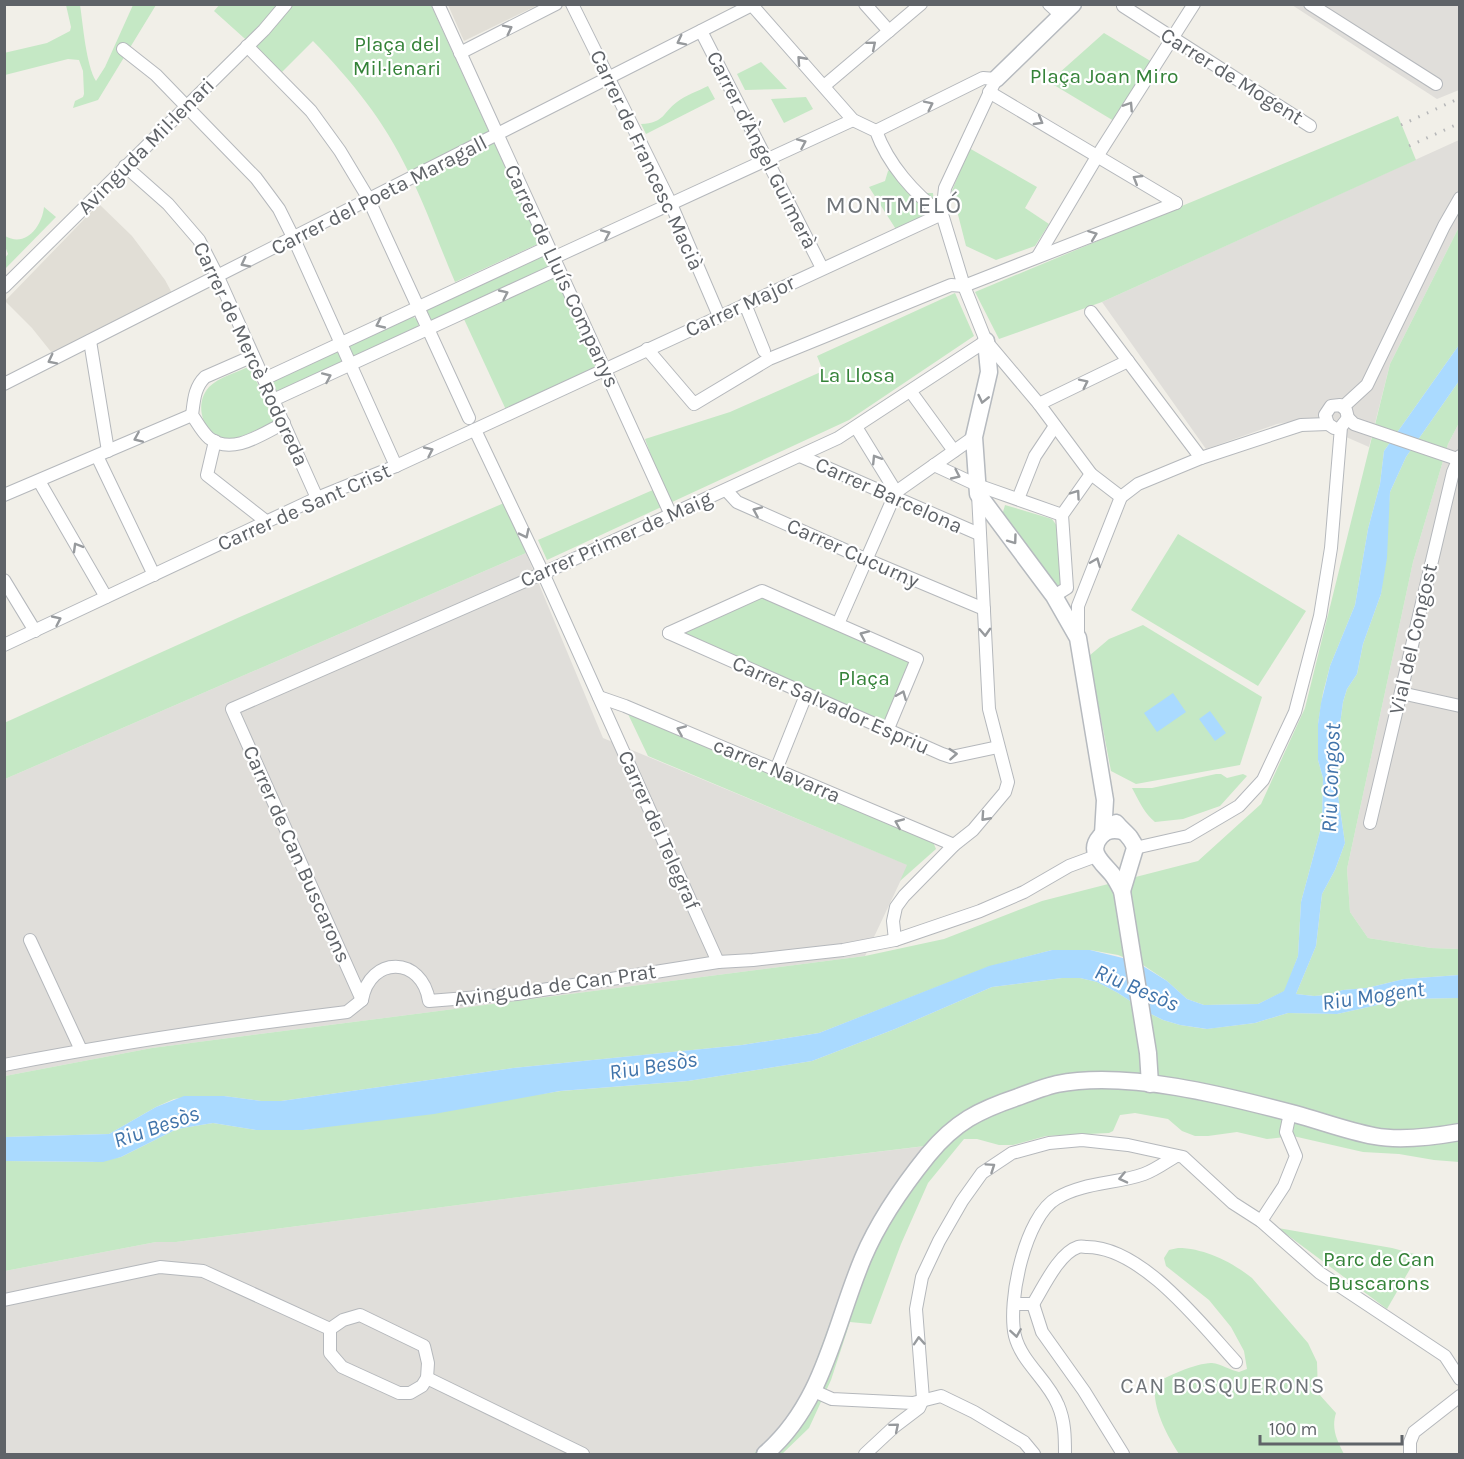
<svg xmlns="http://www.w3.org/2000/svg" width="1464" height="1459" font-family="Karla,sans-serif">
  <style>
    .industrial { fill: #e0deda }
    .education { fill: #e1ded6 }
    .green { fill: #c5e8c5 }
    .water { fill: #aadaff }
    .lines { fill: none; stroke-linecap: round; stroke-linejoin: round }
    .street-casing { stroke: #b5b8bc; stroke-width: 14 }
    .secondary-casing { stroke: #b6babf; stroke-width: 19 }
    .street { stroke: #fff; stroke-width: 12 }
    .secondary { stroke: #fff; stroke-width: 16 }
    .rail { stroke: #b6b7b8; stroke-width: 3; stroke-dasharray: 1.5 8; stroke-linecap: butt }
    .oneway { stroke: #979a9d }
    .labels { text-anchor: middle; stroke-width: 4.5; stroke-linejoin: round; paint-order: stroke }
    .park-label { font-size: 21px; fill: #348238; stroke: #fff }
    .street-label { font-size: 21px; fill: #5f6368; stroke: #fff }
    .water-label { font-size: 22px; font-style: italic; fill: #4174aa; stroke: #fff }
    .neighbourhood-label { font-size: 22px; letter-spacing: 1.5px; fill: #70757a; stroke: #fff }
    .quarter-label { font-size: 24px; letter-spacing: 1.5px; fill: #70757a; stroke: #fff }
  </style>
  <rect width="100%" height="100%" fill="#f1efe8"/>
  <g class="industrial">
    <polygon points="1292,5 1459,5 1459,90 1437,99"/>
    <polygon points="1459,140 1459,227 1390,364 1369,447 1305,419 1277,424 1206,449 1102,302"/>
    <polygon points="1459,423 1459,949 1431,948 1368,938 1350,912 1347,869 1413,562 1448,444"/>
    <polygon points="526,553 603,738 908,865 865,956 152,1048 5,1076 5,779"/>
    <polygon points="926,1146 891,1190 867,1231 803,1396 780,1430 753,1454 5,1454 5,1271 156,1242 176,1242 734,1169"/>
  </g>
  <g class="education">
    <polygon points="448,5 538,5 464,41"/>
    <polygon points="99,204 132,236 165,280 172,293 52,353 32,328 5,301"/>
  </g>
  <g class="green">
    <path d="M220,4L431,5L540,243L455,282C439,245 426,207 408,171C385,122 351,80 313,41L282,72L214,11Z"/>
    <path d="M66,5H80C83,24 86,65 96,81L105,67L133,5H156L98,100L73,108L75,101L83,97L84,94L83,71L79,60L68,59L5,75L4,53L47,43L70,31L71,27Z"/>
    <polygon points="1104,33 1152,62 1114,121 1049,82"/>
    <polygon points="761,62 787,89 745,90 737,74"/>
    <path d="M708,86L715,99L646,134L641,124C665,123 663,112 677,102C686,95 698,91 708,86Z"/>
    <polygon points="806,97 813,109 784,123 771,99"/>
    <polygon points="1398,116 1416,160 1102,302 999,339 975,292"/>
    <polygon points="969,148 1037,187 1025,208 1049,224 1035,246 996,260 966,246 952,191"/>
    <polygon points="899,163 922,193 933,193 935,219 899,234 869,187 885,181 888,171"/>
    <path d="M44,207L56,217L5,269V258L8,254L5,246V236C26,248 42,226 44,207Z"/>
    <polygon points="1459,227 1459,345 1384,451 1380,484 1368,529 1355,605 1330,666 1323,693 1318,724 1318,760 1323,778 1322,824 1301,902 1298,956 1285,991 1258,1004 1204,1005 1187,999 1167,981 1143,965 1118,955 1090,950 1052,950 988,967 819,1033 742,1045 513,1068 281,1101 261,1101 224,1096 194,1096 174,1099 156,1107 109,1134 5,1137 5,1076 152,1048 865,956 944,939 1042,901 1198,861 1261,804 1305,708 1390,364"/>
    <polygon points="542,256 548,257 551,266 431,323 425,314 430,307"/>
    <polygon points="555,273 600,370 507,412 463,317"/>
    <polygon points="955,293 974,336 849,420 547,560 538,540 662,486 645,439 730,412 823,371 817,356"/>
    <polygon points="412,316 419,321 418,327 355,358 350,354 350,346 353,343"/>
    <polygon points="334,351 341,354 343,363 280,393 275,391 273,381"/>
    <path d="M250,366L274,422C262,427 248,435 235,438C206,443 191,407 209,387C219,377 238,372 250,366Z"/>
    <polygon points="1459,381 1459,423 1448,444 1413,562 1347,869 1350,912 1368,938 1431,948 1459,949 1459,975 1404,979 1367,988 1343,990 1328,995 1314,996 1296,994 1316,946 1322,894 1335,870 1345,843 1336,782 1337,747 1343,702 1347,689 1357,674 1363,644 1381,594 1390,492 1406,457"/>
    <polygon points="504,503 526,553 5,779 4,723 242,616"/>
    <polygon points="1005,505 1052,519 1057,526 1062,586 1055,589 1001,519"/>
    <polygon points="1178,534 1306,611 1258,686 1131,610"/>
    <polygon points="762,595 911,662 885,724 680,632"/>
    <polygon points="1143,625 1262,697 1240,765 1136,784 1111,771 1089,656 1109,639"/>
    <polygon points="631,713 933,842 936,849 900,881 907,865 648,756 628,714"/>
    <path d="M1216,774H1221L1227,778L1243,774L1247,776L1220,806L1183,819L1155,822C1144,813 1139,801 1132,788H1152Z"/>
    <polygon points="1062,978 1080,978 1097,982 1118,993 1147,1012 1163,1020 1180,1025 1206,1029 1255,1023 1288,1013 1337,1014 1405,999 1459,998 1459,1162 1434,1160 1399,1154 1363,1152 1293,1136 1267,1139 1237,1132 1208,1136 1195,1136 1182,1131 1168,1119 1135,1113 1120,1115 1113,1131 1109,1133 1046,1136 1013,1145 999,1145 977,1139 964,1139 928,1183 901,1244 871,1324 850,1322 831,1380 809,1428 782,1454 753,1454 780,1430 803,1396 841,1293 867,1231 891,1190 925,1146 734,1169 176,1242 156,1242 5,1271 5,1161 92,1162 121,1157 177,1129 213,1123 256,1130 303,1130 561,1091 688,1081 812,1061 895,1029 992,987"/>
    <polygon points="1278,1228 1392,1248 1418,1255 1387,1309"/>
    <path d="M1178,1248C1204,1248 1232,1262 1252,1278L1308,1343L1317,1362L1318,1393L1336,1413C1331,1429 1337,1440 1344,1454H1179C1167,1435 1152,1408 1155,1384C1163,1377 1200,1362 1212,1363C1221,1364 1230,1370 1239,1372L1247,1369L1244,1351L1231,1327L1209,1300L1166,1266L1164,1258L1169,1250Z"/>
  </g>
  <g class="water">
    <polygon points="1459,345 1459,381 1406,457 1390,492 1387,558 1381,594 1363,644 1357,674 1347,689 1343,702 1337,747 1336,782 1345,843 1335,870 1322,894 1316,946 1296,994 1314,996 1328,995 1343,990 1367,988 1404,979 1459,975 1459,998 1405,999 1337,1014 1288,1013 1255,1023 1207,1029 1180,1025 1163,1020 1147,1012 1118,993 1097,982 1080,978 1062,978 992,987 895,1029 812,1061 688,1081 560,1091 434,1114 303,1130 256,1130 213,1123 177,1129 121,1157 103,1162 5,1161 5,1137 109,1134 156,1107 184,1096 224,1096 261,1101 281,1101 513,1068 742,1045 819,1033 989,966 1052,950 1090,950 1135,961 1167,981 1187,999 1204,1005 1258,1004 1284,991 1298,956 1301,902 1322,824 1323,778 1318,760 1318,724 1321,703 1330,666 1355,605 1368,529 1380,484 1384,451"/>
    <polygon points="1173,693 1186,712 1157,732 1144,713"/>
    <polygon points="1210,711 1226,733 1215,741 1199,719"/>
  </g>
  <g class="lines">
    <g class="street-casing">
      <g id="street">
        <polyline points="438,4 671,515"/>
        <polyline points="572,4 671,204 719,316"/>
        <path d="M751,4L853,120L876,131C888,164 914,194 942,214"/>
        <polyline points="865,4 889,31"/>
        <polyline points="1049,4 1062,16"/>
        <polyline points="1310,4 1436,84"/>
        <polyline points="1123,6 1310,126"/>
        <polyline points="701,31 822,268"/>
        <polyline points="247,46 311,111 340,151 367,196 469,418"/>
        <polyline points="123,49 156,75 256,178 279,209 294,239 396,466"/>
        <polyline points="460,53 556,4"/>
        <polyline points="824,86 921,4"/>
        <polyline points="989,92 1176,203"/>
        <polyline points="876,131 983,78 996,79 945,188 942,214 964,286 986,341 1039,404 1091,474 1121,497"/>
        <polyline points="125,166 168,204 199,240 218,277 317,498"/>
        <polyline points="1038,256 1098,155 1194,4"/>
        <polyline points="553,258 853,120"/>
        <polyline points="4,287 264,30 286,4"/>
        <polyline points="745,304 764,351"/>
        <polyline points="1091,312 1201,458"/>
        <polyline points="90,341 108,451"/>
        <polyline points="647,349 694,404 769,359 951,285 964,286 1176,203"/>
        <path d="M253,356L205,377C194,388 194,401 192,415C197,422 202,432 209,438C232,456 262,434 284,423"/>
        <polyline points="264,379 548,247"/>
        <polyline points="4,384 752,5"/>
        <polyline points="911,392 954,451"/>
        <polyline points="273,400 558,269"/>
        <polyline points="1039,404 1128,361"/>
        <polyline points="1343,407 1367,385 1444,226 1460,198"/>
        <polyline points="856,427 896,492"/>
        <polyline points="1334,428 1328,424 1325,415 1331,406 1340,405 1346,410 1348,418 1354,424 1460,460"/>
        <polyline points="475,430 543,573 718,962"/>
        <polyline points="215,441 207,475 267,522"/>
        <polyline points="97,456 154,575"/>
        <polyline points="800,456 979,534"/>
        <polyline points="934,465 977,485 1062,515"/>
        <polyline points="39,481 106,597"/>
        <polyline points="726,490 737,502 865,559 984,609"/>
        <polyline points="4,495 192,415"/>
        <polyline points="1121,497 1138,484 1201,458 1301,425 1328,424"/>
        <polyline points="1018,499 1035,456 1055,426"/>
        <polyline points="4,580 35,631"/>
        <polyline points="1054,596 1067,588 1062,515 1091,474"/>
        <polyline points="838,624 896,492 974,437"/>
        <polyline points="669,633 942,754 951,757 998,747"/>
        <polyline points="669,633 762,591 917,659 887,731"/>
        <polyline points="1078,637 1078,606 1121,497"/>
        <polyline points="4,645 317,498 396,466 942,214"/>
        <polyline points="1401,693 1460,706"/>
        <polyline points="599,697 625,706 954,845"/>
        <polyline points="776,770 806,695"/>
        <polyline points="1370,823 1453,472 1460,456"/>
        <polyline points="1135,848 1188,836 1239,806 1263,780 1295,712 1320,616 1331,548 1341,427 1348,418"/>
        <polyline points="30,940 81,1050"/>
        <polyline points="895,940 893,921 896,907 904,896 954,845 973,830 1005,792 1008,782 989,709 978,494"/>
        <polyline points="362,1000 232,709 548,571 838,438 986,341"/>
        <path d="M4,1065C118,1043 232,1026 347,1012L362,1000C370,955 422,956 429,1001L517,994L718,962L753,960L843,950L895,940L980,911L1024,892L1069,866L1096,856"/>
        <polyline points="1261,1221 1284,1186 1296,1156 1286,1132 1290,1113"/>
        <polyline points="4,1300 160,1267 203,1271 330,1329"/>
        <path d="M1014,1304H1033C1043,1288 1059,1253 1078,1247C1081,1246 1084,1247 1087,1247C1142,1247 1201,1324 1236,1362"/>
        <polyline points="1033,1304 1042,1332 1084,1391 1123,1454"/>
        <polygon points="360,1315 424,1346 428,1363 427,1378 422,1386 410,1393 399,1393 342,1367 330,1353 330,1329 343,1320"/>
        <polyline points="427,1378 583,1454"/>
        <polyline points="814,1391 832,1399 913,1403 941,1396 974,1412 1024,1442 1034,1454"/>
        <polyline points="865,1454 894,1427 919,1408 923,1399 916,1309 922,1277 939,1241 962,1201 982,1173 1012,1153 1049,1143 1082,1140 1128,1145 1183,1157 1233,1203 1261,1221 1320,1273 1445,1356 1460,1379"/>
        <path d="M1065,1454C1065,1438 1065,1421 1058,1405C1048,1380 1022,1363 1015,1336C1007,1302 1025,1216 1057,1198C1084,1182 1116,1184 1144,1174C1155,1170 1166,1162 1176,1156"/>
        <polyline points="1410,1454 1410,1442 1414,1432 1460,1396"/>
      </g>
    </g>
    <g class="secondary-casing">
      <g id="secondary">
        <polyline points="996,79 1073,4"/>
        <polyline points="986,341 989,372 974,437 978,494 1054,596 1078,638 1105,800 1103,834"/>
        <path d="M1116,823C1123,832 1132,836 1135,848L1122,891"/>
        <path d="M1122,831C1113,829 1105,830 1100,837C1087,852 1103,863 1112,874C1116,879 1119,885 1122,891L1148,1053L1150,1084"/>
        <path d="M765,1454C824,1403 834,1327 863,1258C879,1220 903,1186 928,1155C955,1122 979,1110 1018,1097C1031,1092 1044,1087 1057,1084C1127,1070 1227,1096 1295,1114C1321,1121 1347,1131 1374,1136C1401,1141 1432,1137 1460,1132"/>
      </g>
    </g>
    <use href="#street" class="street"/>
    <use href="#secondary" class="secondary"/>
    <g class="rail">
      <polyline points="1401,125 1460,98"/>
      <polyline points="1409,146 1460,123"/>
    </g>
  </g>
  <defs><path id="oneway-chevron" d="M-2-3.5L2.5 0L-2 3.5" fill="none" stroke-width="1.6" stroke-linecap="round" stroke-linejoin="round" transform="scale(1.5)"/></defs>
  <g class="oneway">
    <use href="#oneway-chevron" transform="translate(508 29) rotate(-27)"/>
    <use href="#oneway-chevron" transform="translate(681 41) rotate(153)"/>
    <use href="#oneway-chevron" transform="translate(872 45) rotate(-40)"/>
    <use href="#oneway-chevron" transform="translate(801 60) rotate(-132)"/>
    <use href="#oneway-chevron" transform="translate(929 105) rotate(-26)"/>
    <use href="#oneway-chevron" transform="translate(1129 106) rotate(-57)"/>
    <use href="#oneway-chevron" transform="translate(1039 121) rotate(30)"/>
    <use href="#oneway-chevron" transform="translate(802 143) rotate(-24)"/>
    <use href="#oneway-chevron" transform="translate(1137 179) rotate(-149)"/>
    <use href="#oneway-chevron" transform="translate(606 234) rotate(-24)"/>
    <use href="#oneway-chevron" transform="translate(1093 235) rotate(-21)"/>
    <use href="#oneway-chevron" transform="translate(245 263) rotate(153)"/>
    <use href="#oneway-chevron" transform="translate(504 294) rotate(-25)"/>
    <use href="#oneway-chevron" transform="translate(380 324) rotate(155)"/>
    <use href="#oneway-chevron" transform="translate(52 360) rotate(153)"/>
    <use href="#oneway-chevron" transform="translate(327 377) rotate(-24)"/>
    <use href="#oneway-chevron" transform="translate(1084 383) rotate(-26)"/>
    <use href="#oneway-chevron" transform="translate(983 399) rotate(103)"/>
    <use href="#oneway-chevron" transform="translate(138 438) rotate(157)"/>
    <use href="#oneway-chevron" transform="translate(429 451) rotate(-25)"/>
    <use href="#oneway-chevron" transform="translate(876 459) rotate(-122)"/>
    <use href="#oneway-chevron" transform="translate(956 475) rotate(25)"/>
    <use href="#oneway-chevron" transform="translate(1076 494) rotate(-55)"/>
    <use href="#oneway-chevron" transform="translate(757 511) rotate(-156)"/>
    <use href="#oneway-chevron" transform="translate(525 534) rotate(64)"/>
    <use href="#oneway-chevron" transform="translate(1013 540) rotate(54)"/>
    <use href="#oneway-chevron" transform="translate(77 547) rotate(-120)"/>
    <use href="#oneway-chevron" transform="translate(1096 562) rotate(-68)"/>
    <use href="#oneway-chevron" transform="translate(57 620) rotate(-25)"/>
    <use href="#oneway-chevron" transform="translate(985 632) rotate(87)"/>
    <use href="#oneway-chevron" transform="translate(864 635) rotate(-156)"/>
    <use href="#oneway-chevron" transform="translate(902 695) rotate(-68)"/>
    <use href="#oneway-chevron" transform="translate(681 730) rotate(-157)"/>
    <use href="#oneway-chevron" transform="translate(953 754) rotate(-4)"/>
    <use href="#oneway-chevron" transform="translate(985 817) rotate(132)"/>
    <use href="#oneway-chevron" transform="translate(899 823) rotate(-157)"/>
    <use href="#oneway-chevron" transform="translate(991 1167) rotate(-34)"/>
    <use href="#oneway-chevron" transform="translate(1123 1178) rotate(167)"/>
    <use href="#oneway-chevron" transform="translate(1016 1333) rotate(81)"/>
    <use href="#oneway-chevron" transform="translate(919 1341) rotate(-94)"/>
    <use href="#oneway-chevron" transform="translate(895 1427) rotate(-40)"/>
  </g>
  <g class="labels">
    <g class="park-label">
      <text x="397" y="51">Plaça del<tspan x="397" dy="24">Mil·lenari</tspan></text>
      <text x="1104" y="83">Plaça Joan Miro</text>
      <text x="857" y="382">La Llosa</text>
      <text x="864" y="685">Plaça</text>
      <text x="1379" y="1266">Parc de Can<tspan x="1379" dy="24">Buscarons</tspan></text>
    </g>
    <g class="street-label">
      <text transform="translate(1232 76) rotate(32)" y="7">Carrer de Mogent</text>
      <text transform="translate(146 146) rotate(-45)" y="7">Avinguda Mil·lenari</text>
      <text transform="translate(762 150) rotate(63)" y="7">Carrer d'Àngel Guimerà</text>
      <text transform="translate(647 160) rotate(65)" y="7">Carrer de Francesc Macià</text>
      <text transform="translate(379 195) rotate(-27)" y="7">Carrer del Poeta Maragall</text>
      <text transform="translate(562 276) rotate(65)" y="7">Carrer de Lluís Companys</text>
      <text transform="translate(740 306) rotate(-25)" y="7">Carrer Major</text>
      <text transform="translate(251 354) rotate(65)" y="7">Carrer de Mercè Rodoreda</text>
      <text transform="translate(889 495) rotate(24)" y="7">Carrer Barcelona</text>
      <text transform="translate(304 507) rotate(-24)" y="7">Carrer de Sant Crist</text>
      <text transform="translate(616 539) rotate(-24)" y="7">Carrer Primer de Maig</text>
      <text transform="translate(853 553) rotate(24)" y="7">Carrer Cucurny</text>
      <text transform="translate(1413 639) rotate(-77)" y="7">Vial del Congost</text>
      <text transform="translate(831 705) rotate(24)" y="7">Carrer Salvador Espriu</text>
      <text transform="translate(777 770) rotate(23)" y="7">carrer Navarra</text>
      <text transform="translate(659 830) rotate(66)" y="7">Carrer del Telegraf</text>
      <text transform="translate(297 854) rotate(66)" y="7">Carrer de Can Buscarons</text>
      <text transform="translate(555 985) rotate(-8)" y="7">Avinguda de Can Prat</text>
    </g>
    <g class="water-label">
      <text transform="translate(1330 778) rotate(-88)" y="8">Riu Congost</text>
      <text transform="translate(1137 987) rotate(23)" y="8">Riu Besòs</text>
      <text transform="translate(1373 995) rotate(-8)" y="8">Riu Mogent</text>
      <text transform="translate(653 1065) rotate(-9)" y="8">Riu Besòs</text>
      <text transform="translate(156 1126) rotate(-19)" y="8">Riu Besòs</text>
    </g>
    <g class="neighbourhood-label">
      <text x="1223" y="1393">CAN BOSQUERONS</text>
    </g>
    <g class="quarter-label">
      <text x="894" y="213">MONTMELÓ</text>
    </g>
  </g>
  <rect width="1464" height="1459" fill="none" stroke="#5f6368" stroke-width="12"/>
  <path d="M1260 1435v9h142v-9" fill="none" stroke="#5f6368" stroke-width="3"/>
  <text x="1269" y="1435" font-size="18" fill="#5f6368" stroke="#ffffff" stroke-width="4.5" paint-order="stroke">100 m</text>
</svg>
